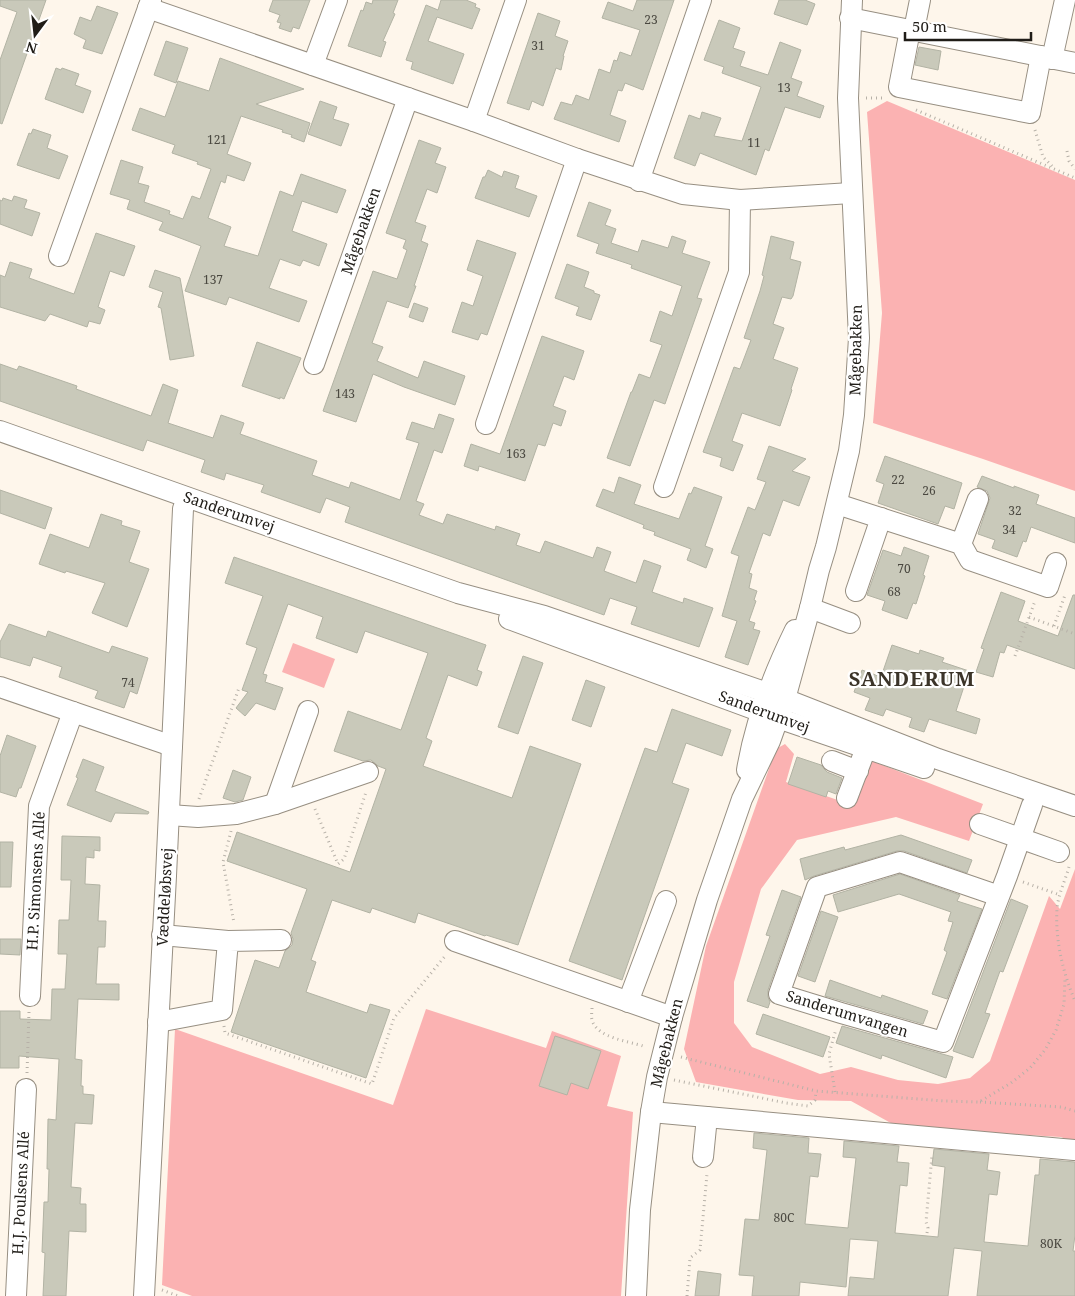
<svg xmlns="http://www.w3.org/2000/svg" width="1075" height="1296" font-family="'Noto Serif',serif">
  <style>
    .green { fill: #fbb2b2 }
    .building { fill: #c9c9ba; stroke: #b2b3a4 }
    .lines { fill: none; stroke-linecap: round; stroke-linejoin: round }
    .minor-casing { stroke: #978f82; stroke-width: 22 }
    .path { stroke: #b7b1a8; stroke-width: 3; stroke-dasharray: 1 4; stroke-linecap: butt }
    .minor { stroke: #fff; stroke-width: 20 }
    .labels { text-anchor: middle; stroke-width: 4.5; stroke-linejoin: round; paint-order: stroke }
    .number-label { font-size: 12px; fill: #4a4840 }
    .street-label { font-size: 15px; fill: #201d18; stroke: #fff }
    .district-label { font-size: 20px; font-weight: bold; letter-spacing: 1px; fill: #3b3429; stroke: #fff }
  </style>
  <rect width="100%" height="100%" fill="#fef6eb"/>
  <g class="green">
    <polygon points="887,101 1075,180 1075,491 983,459 873,423 882,313 867,112"/>
    <polygon points="293,643 335,659 324,688 282,672"/>
    <polygon points="785,744 794,754 786,782 849,804 867,759 983,804 969,841 896,817 797,840 761,889 734,982 734,1023 752,1047 820,1074 851,1067 898,1080 938,1084 970,1078 990,1061 1049,896 1060,909 1075,869 1075,1143 1061,1137 898,1127 851,1101 798,1100 696,1082 684,1049 706,946 776,749"/>
    <polygon points="426,1009 546,1048 552,1031 621,1056 607,1106 633,1112 621,1296 192,1296 162,1285 175,1029 393,1105"/>
  </g>
  <g class="building">
    <polygon points="0,0 46,0 2,124 0,123 0,60 17,12 0,6"/>
    <polygon points="273,0 310,0 299,29 293,27 291,32 279,28 281,23 277,22 280,15 269,11"/>
    <polygon points="373,0 398,0 393,13 395,14 383,41 386,42 381,57 348,46 361,10 363,11 366,2 372,4"/>
    <polygon points="441,0 466,0 476,4 475,7 480,9 472,29 437,17 428,41 464,54 453,84 411,69 413,62 406,60 426,5 438,10"/>
    <polygon points="637,0 674,0 643,90 625,83 622,91 618,90 610,115 626,121 619,142 554,119 561,102 572,105 576,95 589,100 599,69 610,73 614,60 617,61 620,52 631,56 640,30 602,18 608,2 633,11"/>
    <polygon points="779,0 805,0 815,4 807,25 774,14"/>
    <polygon points="97,6 118,13 102,54 83,48 86,40 74,34 80,17 91,21"/>
    <polygon points="538,13 560,21 555,36 568,41 563,56 564,56 561,70 556,68 543,106 532,101 529,110 507,103"/>
    <polygon points="719,20 740,28 733,48 745,52 740,66 768,75 780,42 801,50 791,78 802,82 797,96 824,106 820,118 785,107 769,151 765,149 756,175 700,153 695,166 674,158 689,115 700,119 702,112 721,118 714,136 742,141 761,87 722,73 724,67 704,60"/>
    <polygon points="166,41 188,48 176,83 154,75"/>
    <polygon points="919,47 941,51 938,70 915,65"/>
    <polygon points="220,58 304,89 256,104 310,123 304,142 291,137 292,135 282,132 283,130 241,116 227,154 251,163 244,181 227,175 225,183 221,181 208,218 231,227 224,246 258,256 280,191 293,196 301,174 346,190 337,213 302,201 292,231 327,244 319,266 303,260 300,266 280,259 269,288 307,301 299,322 229,297 226,305 185,291 201,246 159,230 163,222 127,209 130,200 110,194 121,160 143,167 138,183 149,186 144,202 170,211 169,214 183,219 192,196 200,199 211,169 197,164 198,162 172,153 175,145 132,130 140,108 165,117 178,81 209,91"/>
    <polygon points="56,68 61,70 62,68 79,74 75,85 91,91 83,113 45,99"/>
    <polygon points="320,101 337,107 333,119 349,124 341,146 308,134"/>
    <polygon points="33,129 51,135 47,148 68,156 59,179 17,165 29,133 31,134"/>
    <polygon points="419,140 441,148 435,163 446,167 437,193 427,189 415,222 426,226 421,241 428,244 414,286 416,286 408,308 387,301 372,343 383,347 377,361 418,378 424,361 465,376 455,405 404,387 373,374 356,422 323,411 373,271 397,279 407,250 403,248 406,240 386,233"/>
    <polygon points="488,170 502,177 504,171 519,176 515,188 537,196 529,217 475,198 483,177 485,177"/>
    <polygon points="14,196 27,200 24,208 40,213 32,236 0,224 0,200 2,201 3,198 12,201"/>
    <polygon points="589,202 611,210 605,225 616,229 611,243 638,252 642,240 668,248 672,236 686,241 682,253 710,262 697,298 702,299 665,404 654,400 630,466 607,458 631,392 632,392 639,374 650,378 662,345 650,341 660,311 672,316 682,286 631,268 632,265 596,253 599,244 577,236"/>
    <polygon points="96,233 135,246 124,276 110,271 98,307 105,310 100,324 89,321 87,327 50,314 45,321 0,307 0,275 5,277 10,262 32,269 29,278 74,294"/>
    <polygon points="771,236 794,242 790,259 801,262 793,296 791,299 782,297 773,324 784,328 773,359 798,368 791,389 792,390 780,426 742,413 732,441 743,445 733,471 720,466 722,458 703,452 734,367 740,369 751,340 744,338 760,291 764,276 762,275"/>
    <polygon points="477,240 516,253 487,335 481,333 478,340 452,332 462,302 473,306 483,276 467,270"/>
    <polygon points="567,264 589,272 584,287 594,291 594,293 600,295 591,320 576,315 579,307 555,298"/>
    <polygon points="155,270 180,278 194,356 170,360 161,308 158,307 163,292 149,287"/>
    <polygon points="414,303 428,308 423,322 409,317"/>
    <polygon points="542,336 584,351 574,380 564,376 553,406 566,411 561,426 553,423 545,446 538,444 525,481 479,466 478,471 464,466 471,444 500,454"/>
    <polygon points="257,342 301,358 284,399 280,397 280,399 242,386"/>
    <polygon points="0,364 17,370 19,366 77,386 76,389 151,416 163,384 178,390 168,423 213,438 221,415 244,423 240,434 317,461 312,475 349,488 351,482 400,500 419,443 406,439 412,422 434,429 439,414 454,419 442,453 434,450 416,501 424,504 419,515 443,524 447,514 495,530 496,526 520,534 516,545 540,553 545,541 593,558 597,547 611,552 604,571 636,583 644,560 661,566 652,592 683,603 684,598 713,608 699,647 631,624 637,607 610,598 604,615 345,522 350,507 326,498 320,513 261,492 264,485 226,473 224,480 201,472 205,460 147,440 143,451 0,401"/>
    <polygon points="769,446 806,459 792,471 810,477 799,506 783,500 770,536 763,533 749,573 752,574 749,588 757,591 754,600 756,601 749,621 755,623 753,629 760,631 748,665 725,657 737,621 722,616 739,556 731,553 748,507 755,510 766,482 757,479"/>
    <polygon points="885,456 962,483 954,509 945,506 938,524 878,503 884,484 876,481"/>
    <polygon points="982,476 1014,488 1014,486 1039,495 1036,504 1075,518 1075,543 1031,527 1026,542 1023,541 1017,557 992,548 995,540 978,534 990,498 987,491 977,487"/>
    <polygon points="619,477 641,485 634,504 679,519 689,493 691,494 694,487 722,497 705,546 713,549 706,568 687,560 691,549 654,535 655,532 643,528 644,525 596,506 603,489 614,493"/>
    <polygon points="0,490 52,508 45,529 0,513"/>
    <polygon points="101,514 122,521 121,525 140,531 129,562 149,569 127,627 92,613 105,583 66,571 65,573 39,564 50,534 89,548"/>
    <polygon points="904,547 929,556 923,575 925,576 916,604 913,603 907,619 882,610 885,601 867,595 883,550 901,556"/>
    <polygon points="234,557 486,645 477,670 482,672 477,686 448,675 426,738 432,741 423,766 512,798 530,746 581,764 518,945 486,935 485,936 418,913 415,923 372,908 370,913 332,900 311,960 316,962 306,992 367,1013 370,1004 390,1010 366,1078 231,1032 255,960 279,968 285,951 292,945 293,939 291,933 307,889 227,861 237,832 350,872 386,769 378,766 371,760 363,761 334,751 348,711 401,730 428,653 365,631 357,653 316,638 323,617 288,604 263,674 267,675 265,682 283,688 275,710 256,703 245,716 236,708 248,692 242,690 257,648 246,644 263,596 225,583"/>
    <polygon points="1001,592 1025,601 1018,621 1058,636 1073,595 1075,595 1075,669 1007,645 1004,653 1000,652 993,677 976,672 984,649 981,648"/>
    <polygon points="9,624 46,637 48,631 109,653 112,646 148,658 137,694 130,691 124,708 95,698 98,691 59,677 62,667 33,657 30,666 0,657 0,642"/>
    <polygon points="892,645 919,654 920,650 944,658 942,662 969,671 956,711 980,719 976,734 929,719 924,732 909,727 912,718 886,709 883,716 865,710 870,698 854,692 862,670 881,677"/>
    <polygon points="523,656 543,663 518,734 498,727"/>
    <polygon points="586,680 605,687 591,727 572,720"/>
    <polygon points="672,709 731,730 722,756 686,743 672,783 689,789 622,980 569,961 645,748 657,752"/>
    <polygon points="7,735 36,746 21,788 19,788 16,797 0,792 0,756"/>
    <polygon points="797,757 821,765 827,772 842,778 836,794 828,791 826,797 788,784"/>
    <polygon points="83,759 104,767 95,791 149,812 148,814 115,813 111,822 67,805 78,778 76,777"/>
    <polygon points="233,770 251,777 243,800 235,802 223,798"/>
    <polygon points="901,835 972,860 967,873 904,851 897,851 814,876 805,880 800,859 844,847 845,850"/>
    <polygon points="62,836 100,837 100,851 94,850 94,858 86,857 85,884 100,885 98,921 106,921 105,947 98,947 96,984 119,984 119,1000 78,999 75,1059 82,1060 81,1086 83,1086 83,1094 94,1095 92,1124 75,1123 71,1187 81,1188 80,1204 86,1204 86,1232 69,1231 66,1296 43,1296 45,1253 42,1252 44,1202 48,1202 49,1169 47,1169 48,1119 56,1120 59,1059 19,1056 19,1068 0,1068 0,1011 20,1011 20,1019 51,1020 52,989 65,989 67,954 58,954 59,920 69,920 71,880 61,880"/>
    <polygon points="0,842 13,842 11,887 0,887"/>
    <polygon points="900,874 960,895 957,901 982,909 947,999 932,994 947,952 944,950 953,922 948,921 951,912 899,894 838,912 833,895"/>
    <polygon points="782,890 801,897 768,990 768,997 770,1002 768,1008 747,1001 770,936 766,935"/>
    <polygon points="1011,899 1028,906 1003,972 1000,971 985,1013 990,1014 973,1058 953,1051"/>
    <polygon points="821,911 838,917 815,982 798,976"/>
    <polygon points="0,939 21,939 20,955 0,954"/>
    <polygon points="830,980 881,998 882,995 928,1011 923,1024 825,996"/>
    <polygon points="763,1014 830,1037 823,1057 756,1034"/>
    <polygon points="842,1026 953,1057 946,1078 882,1055 881,1059 836,1043"/>
    <polygon points="555,1036 601,1051 588,1089 571,1083 567,1095 539,1086"/>
    <polygon points="754,1133 809,1138 808,1153 821,1154 818,1177 810,1176 805,1224 848,1228 856,1158 843,1157 844,1141 899,1146 897,1162 909,1163 907,1186 900,1185 895,1233 938,1237 945,1167 932,1165 934,1149 989,1154 987,1170 1000,1172 997,1195 989,1194 984,1242 1028,1246 1035,1175 1039,1175 1040,1159 1075,1162 1075,1235 1073,1251 1075,1251 1075,1296 977,1296 982,1251 954,1248 948,1296 848,1296 850,1277 874,1279 878,1241 850,1239 846,1287 800,1282 799,1296 752,1296 754,1276 739,1275 745,1219 759,1220 767,1150 753,1148"/>
    <polygon points="698,1271 721,1274 719,1296 695,1296"/>
  </g>
  <g class="lines">
    <g class="minor-casing">
      <g id="minor">
        <polyline points="148,8 474,121 577,159 683,194 740,200 851,193"/>
        <polyline points="850,18 1075,63"/>
        <polyline points="910,30 899,87 1030,113 1041,56"/>
        <polyline points="914,30 920,0"/>
        <polyline points="1052,59 1065,0"/>
        <polyline points="313,65 337,0"/>
        <polyline points="474,121 516,0"/>
        <polyline points="639,181 701,0"/>
        <polyline points="59,256 151,0"/>
        <polyline points="314,364 408,98"/>
        <polyline points="486,424 577,159"/>
        <polyline points="0,431 458,593 544,616 785,699 938,759 1075,806"/>
        <polyline points="664,487 739,272 740,200"/>
        <polyline points="837,504 961,544 970,560 1048,587 1056,563"/>
        <polyline points="961,544 978,499"/>
        <polyline points="856,591 881,518"/>
        <polyline points="810,608 850,623"/>
        <polyline points="509,619 778,718 924,768"/>
        <polyline points="0,687 172,746"/>
        <polyline points="832,761 858,771"/>
        <path d="M747,770C755,721 773,675 795,630"/>
        <polyline points="847,798 866,748"/>
        <polyline points="275,804 308,711"/>
        <polyline points="169,815 198,817 236,814 275,804 368,772"/>
        <polyline points="980,824 1059,852"/>
        <polyline points="999,896 900,862 817,887 779,994 841,1013 943,1042 1007,876 1032,805"/>
        <polyline points="162,935 228,941"/>
        <polyline points="455,941 672,1017"/>
        <polyline points="30,996 39,806 73,712"/>
        <polyline points="628,1002 666,901"/>
        <polyline points="158,1022 222,1010 228,941 281,940"/>
        <polyline points="651,1112 1074,1150"/>
        <polyline points="703,1157 707,1117"/>
        <polyline points="16,1296 26,1089"/>
        <polyline points="144,1296 166,876 183,509 187,498"/>
        <polyline points="636,1296 640,1210 651,1112 657,1077 672,1017 707,900 742,799 770,741 785,699 810,608 819,570 826,547 849,451 854,415 859,338 848,98 852,0"/>
      </g>
    </g>
    <g class="path">
      <polyline points="866,98 885,98"/>
      <polyline points="916,110 1075,178"/>
      <polyline points="1035,130 1043,157 1052,166"/>
      <polyline points="1067,151 1069,161 1075,169"/>
      <polyline points="1029,617 1075,634"/>
      <polyline points="1054,626 1065,595"/>
      <polyline points="1015,656 1035,601"/>
      <polyline points="199,799 239,688"/>
      <polyline points="315,809 338,864 344,859 366,792"/>
      <polyline points="231,831 223,862 234,923"/>
      <path d="M1069,867C1065,881 1058,895 1057,909C1055,940 1063,973 1075,1001"/>
      <polyline points="1023,882 1060,895"/>
      <path d="M592,1008C592,1012 591,1016 592,1020C597,1038 628,1041 643,1046"/>
      <polyline points="224,1026 225,1033 372,1084 394,1018 446,955"/>
      <polyline points="681,1057 816,1091 944,1101 979,1102 1011,1083 1030,1068 1045,1050 1056,1030 1064,1004 1065,979"/>
      <polyline points="27,1073 29,1012"/>
      <polyline points="674,1080 786,1103 808,1106 815,1100 816,1091"/>
      <polyline points="835,1092 829,1054 836,1029"/>
      <polyline points="980,1102 1061,1107 1075,1111"/>
      <polyline points="927,1233 928,1228 926,1222 932,1155"/>
      <polyline points="162,1290 178,1296"/>
      <polyline points="687,1296 690,1258 700,1250 707,1174"/>
    </g>
    <use href="#minor" class="minor"/>
  </g>
  <g class="labels">
    <g class="number-label">
      <text x="651" y="24">23</text>
      <text x="538" y="50">31</text>
      <text x="784" y="92">13</text>
      <text x="217" y="144">121</text>
      <text x="754" y="147">11</text>
      <text x="213" y="284">137</text>
      <text x="345" y="398">143</text>
      <text x="516" y="458">163</text>
      <text x="898" y="484">22</text>
      <text x="929" y="495">26</text>
      <text x="1015" y="515">32</text>
      <text x="1009" y="534">34</text>
      <text x="904" y="573">70</text>
      <text x="894" y="596">68</text>
      <text x="128" y="687">74</text>
      <text x="784" y="1222">80C</text>
      <text x="1051" y="1248">80K</text>
    </g>
    <g class="street-label">
      <text transform="translate(361 231) rotate(-71)" y="5">Mågebakken</text>
      <text transform="translate(856 350) rotate(-89)" y="5">Mågebakken</text>
      <text transform="translate(229 512) rotate(19)" y="5">Sanderumvej</text>
      <text transform="translate(764 712) rotate(20)" y="5">Sanderumvej</text>
      <text transform="translate(36 881) rotate(-87)" y="5">H.P. Simonsens Allé</text>
      <text transform="translate(165 897) rotate(-87)" y="5">Væddeløbsvej</text>
      <text transform="translate(847 1014) rotate(17)" y="5">Sanderumvangen</text>
      <text transform="translate(667 1043) rotate(-76)" y="5">Mågebakken</text>
      <text transform="translate(21 1193) rotate(-87)" y="5">H.J. Poulsens Allé</text>
    </g>
    <g class="district-label">
      <text x="912" y="686">SANDERUM</text>
    </g>
  </g>
  <g transform="translate(35 35) rotate(195)" stroke="#ffffff" stroke-width="4" paint-order="stroke">
  <path d="M0-4L9 19L0 12L-9 19Z" fill="#201d18"/>
  <text y="-8" font-size="14" font-weight="bold" text-anchor="middle" fill="#201d18">N</text>
  </g>
  <path d="M905 32v8h126v-8" fill="none" stroke="#201d18" stroke-width="2.5"/>
  <text x="912" y="32" font-size="15" fill="#201d18" stroke="#ffffff" stroke-width="4" paint-order="stroke">50 m</text>
</svg>
